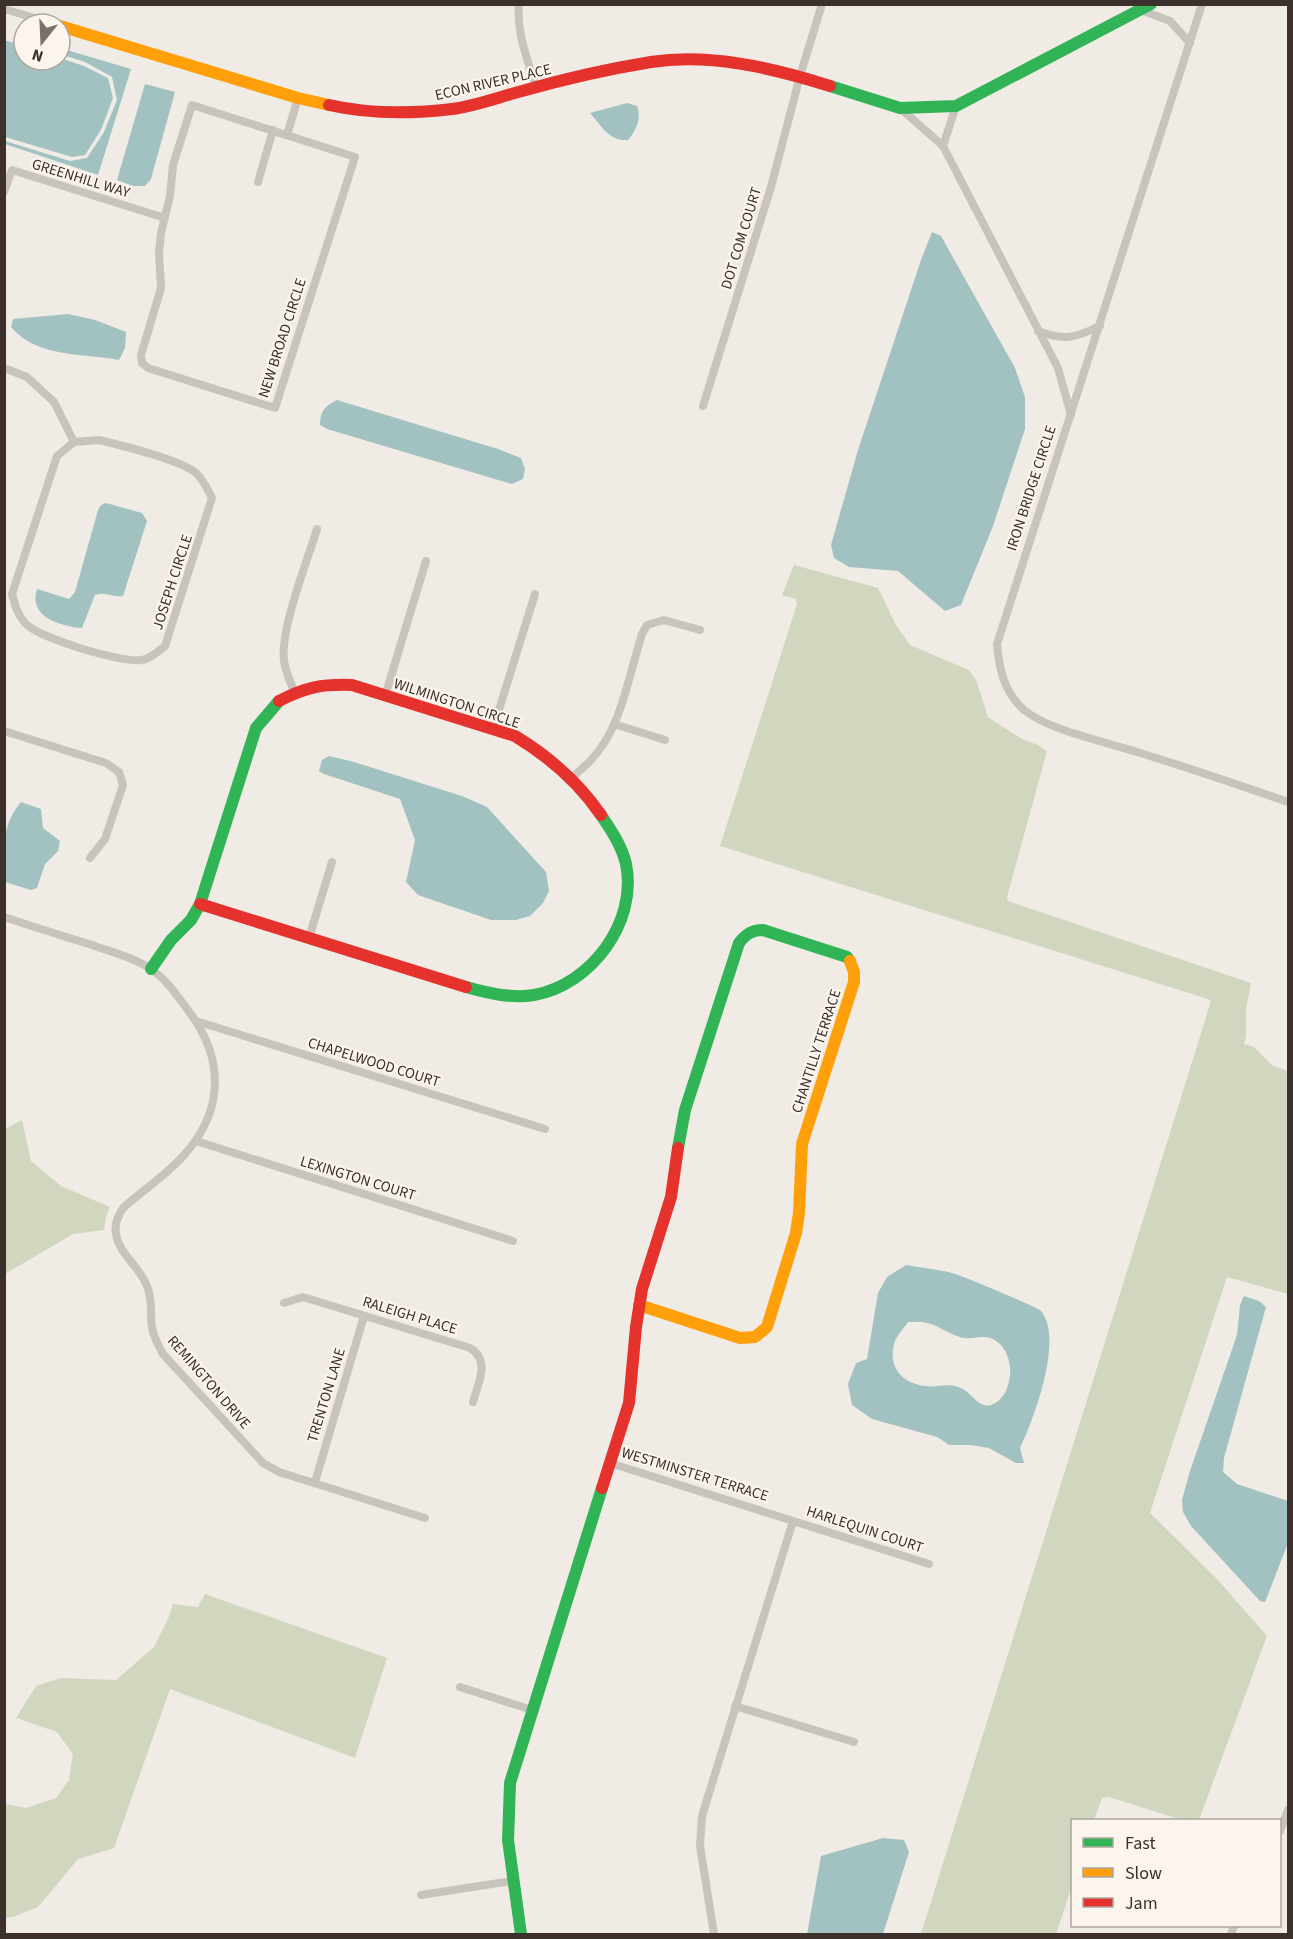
<svg xmlns="http://www.w3.org/2000/svg" width="1293" height="1939" font-family="'Source Sans 3',sans-serif">
  <style>
    .green { fill: #d1d6bf }
    .water { fill: #a1c2c1; fill-rule: evenodd }
    .lines { fill: none; stroke-linecap: round; stroke-linejoin: round }
    .street { stroke: #c9c3be; stroke-width: 8 }
    .fast { stroke: #30b455; stroke-width: 12 }
    .slow { stroke: #ff9f0a; stroke-width: 12 }
    .jam { stroke: #e5322d; stroke-width: 12 }
    .labels { text-anchor: middle; stroke-width: 4.5; stroke-linejoin: round; paint-order: stroke }
    .street-label { font-size: 15px; fill: #3b302b; stroke: #fbf5ee }
  </style>
  <rect width="100%" height="100%" fill="#f0ebe5"/>
  <g class="green">
    <polygon points="794,565 878,588 896,625 910,645 969,670 976,680 988,717 1022,739 1038,745 1047,751 1007,897 1008,901 1251,983 1246,1009 1246,1036 1244,1044 1254,1047 1273,1066 1288,1071 1288,1294 1227,1277 1150,1513 1217,1579 1267,1636 1199,1820 1182,1820 1109,1797 1102,1798 1094,1820 1072,1820 1072,1886 1056,1934 921,1934 1211,1001 1208,999 720,846 797,604 796,599 782,595"/>
    <polygon points="22,1120 31,1161 61,1186 110,1207 106,1216 104,1230 73,1234 5,1274 5,1129"/>
    <polygon points="205,1594 387,1658 355,1758 170,1689 114,1848 78,1859 38,1907 13,1917 5,1918 5,1804 26,1808 56,1798 69,1780 73,1754 57,1732 16,1718 36,1686 61,1678 116,1680 154,1647 168,1619 173,1604 198,1607"/>
  </g>
  <g class="water">
    <polygon points="4,40 24,46 24,60 60,60 60,58 84,66 108,78 113,98 101,130 85,155 72,157 5,137"/>
    <polygon points="60,48 131,69 98,175 5,144 5,141 70,161 87,158 104,132 117,100 112,77 85,62 60,54"/>
    <polygon points="145,84 175,92 151,179 145,186 133,186 117,180"/>
    <path d="M627,103L637,106C642,118 636,131 628,140C608,141 602,126 590,113Z"/>
    <polygon points="932,232 941,236 1015,368 1025,397 1025,429 993,526 961,605 945,611 898,571 849,567 834,558 831,545 858,450 921,260"/>
    <path d="M68,314L95,320L126,332L125,348L119,360C83,353 37,358 11,327L13,319Z"/>
    <path d="M337,400L498,449L521,458L525,469L523,479L512,484L327,429L320,425C320,411 325,406 337,400Z"/>
    <path d="M106,503L142,513L147,521L123,596C112,598 107,591 95,595L82,628C60,626 28,617 37,589L69,599L75,592L98,510L101,505Z"/>
    <polygon points="329,756 354,762 462,796 487,807 546,872 549,891 543,903 530,916 516,920 491,920 418,895 406,882 415,840 400,799 324,774 319,771 322,760"/>
    <path d="M21,802L41,809L43,828L60,841L58,851L45,864L37,888L31,890L5,882C4,850 0,827 21,802Z"/>
    <path d="M906,1265C921,1268 937,1269 952,1273C961,1275 1037,1307 1041,1311C1064,1338 1034,1419 1020,1448L1024,1463H1016L989,1448L970,1445H949L937,1437L872,1419L852,1405L848,1384L856,1363L867,1359L878,1293L887,1277ZM908,1322C914,1322 921,1321 927,1323C938,1325 948,1334 960,1337C969,1340 974,1337 982,1337C1004,1336 1014,1363 1009,1381C1007,1391 1002,1401 991,1405C979,1409 971,1392 961,1388C948,1382 938,1388 925,1386C900,1383 887,1365 895,1341C898,1334 904,1328 908,1322Z"/>
    <polygon points="1244,1296 1259,1301 1266,1307 1224,1458 1223,1472 1237,1484 1288,1501 1288,1543 1265,1602 1260,1601 1191,1526 1183,1512 1182,1500 1190,1471 1237,1335 1240,1305"/>
    <polygon points="883,1838 904,1840 909,1852 883,1934 807,1934 821,1856"/>
  </g>
  <g class="lines">
    <g class="street">
      <path d="M519,4C516,33 528,60 536,87"/>
      <path d="M1202,4L997,644C999,669 1004,692 1024,710C1050,731 1107,742 1140,753C1190,768 1239,785 1288,802"/>
      <polyline points="4,9 55,24"/>
      <polyline points="1141,10 1170,21 1190,43"/>
      <polygon points="192,105 355,157 275,408 148,368 142,363 141,355 161,288 159,253 161,233 170,196 173,165"/>
      <polyline points="900,108 943,146 1058,368 1071,415"/>
      <polyline points="287,135 298,98"/>
      <polyline points="943,146 956,106"/>
      <polyline points="258,182 273,130"/>
      <polyline points="4,192 12,170 165,218"/>
      <path d="M1038,331C1064,341 1075,338 1100,326"/>
      <polyline points="4,368 27,377 54,402 74,442"/>
      <polyline points="703,406 771,187 800,76 822,4"/>
      <path d="M99,440C120,445 184,461 197,474C204,481 208,490 212,498L165,646C159,651 150,659 142,660C121,663 38,638 25,623C17,614 15,605 12,594L57,456L74,442Z"/>
      <path d="M295,693C290,682 286,673 284,661C280,629 307,562 317,529"/>
      <polyline points="385,696 426,561"/>
      <polyline points="614,724 665,740"/>
      <polyline points="493,729 535,594"/>
      <polyline points="4,731 106,763 119,772 123,785 105,839 90,858"/>
      <path d="M569,780C582,769 595,758 604,743C622,717 632,665 642,634L647,625L664,620L700,630"/>
      <path d="M4,917C34,927 63,936 92,945C111,952 133,957 151,969C167,980 178,997 190,1013C224,1059 224,1110 185,1154C168,1174 143,1190 123,1208C118,1216 114,1224 116,1234C119,1254 140,1267 147,1286C153,1300 150,1313 152,1328C154,1338 158,1345 163,1354L263,1463L279,1472L425,1518"/>
      <polyline points="309,938 332,862"/>
      <polyline points="196,1021 545,1129"/>
      <polyline points="196,1141 513,1241"/>
      <path d="M284,1303L303,1297L470,1348C491,1361 478,1383 473,1402"/>
      <polyline points="610,1463 929,1564"/>
      <polyline points="315,1482 364,1316"/>
      <polyline points="460,1687 532,1710"/>
      <polyline points="735,1706 854,1742"/>
      <polyline points="1280,1831 1288,1810"/>
      <polyline points="421,1895 512,1881"/>
      <polyline points="714,1934 700,1846 702,1816 793,1521"/>
      <polyline points="1231,1934 1234,1926"/>
    </g>
    <g class="fast">
      <polyline points="830,86 900,108 956,106 1151,4"/>
      <polyline points="151,969 171,940 191,920 200,904 256,728 279,701"/>
      <path d="M466,987C487,993 512,999 534,995C591,985 638,922 626,864C622,846 611,830 601,815"/>
      <path d="M678,1148L685,1110L739,943C746,934 752,930 763,930L847,957L850,961"/>
      <polyline points="521,1934 508,1840 510,1783 602,1488"/>
    </g>
    <g class="slow">
      <polyline points="60,26 298,98 329,105"/>
      <polyline points="639,1305 740,1338 755,1337 767,1327 796,1233 799,1213 802,1144 854,982 854,972 850,961"/>
    </g>
    <g class="jam">
      <path d="M329,105C369,114 411,114 452,109C475,106 499,97 522,91C564,79 608,69 651,62C710,53 773,68 830,86"/>
      <path d="M279,701C306,687 322,684 352,685L515,736C548,756 579,783 601,815"/>
      <polyline points="200,904 466,987"/>
      <polyline points="602,1488 629,1403 636,1327 642,1289 671,1197 678,1148"/>
    </g>
  </g>
  <g class="labels">
    <g class="street-label">
      <text transform="translate(493 82) rotate(-13)" y="5">ECON RIVER PLACE</text>
      <text transform="translate(81 178) rotate(17)" y="5">GREENHILL WAY</text>
      <text transform="translate(741 238) rotate(-73)" y="5">DOT COM COURT</text>
      <text transform="translate(282 338) rotate(-72)" y="5">NEW BROAD CIRCLE</text>
      <text transform="translate(1031 488) rotate(-72)" y="5">IRON BRIDGE CIRCLE</text>
      <text transform="translate(172 582) rotate(-72)" y="5">JOSEPH CIRCLE</text>
      <text transform="translate(457 703) rotate(18)" y="5">WILMINGTON CIRCLE</text>
      <text transform="translate(816 1051) rotate(-72)" y="5">CHANTILLY TERRACE</text>
      <text transform="translate(374 1062) rotate(17)" y="5">CHAPELWOOD COURT</text>
      <text transform="translate(358 1178) rotate(17)" y="5">LEXINGTON COURT</text>
      <text transform="translate(410 1315) rotate(17)" y="5">RALEIGH PLACE</text>
      <text transform="translate(209 1382) rotate(49)" y="5">REMINGTON DRIVE</text>
      <text transform="translate(326 1395) rotate(-73)" y="5">TRENTON LANE</text>
      <text transform="translate(695 1474) rotate(17)" y="5">WESTMINSTER TERRACE</text>
      <text transform="translate(865 1529) rotate(18)" y="5">HARLEQUIN COURT</text>
    </g>
  </g>
  <rect width="1293" height="1939" fill="none" stroke="#3b302b" stroke-width="12"/>
  <rect x="1071" y="1819" width="210" height="108" fill="#fbf5ee" stroke="#aea6a0" stroke-width="1.5"/>
  <rect x="1083" y="1838" width="30" height="9" fill="#30b455" stroke="#aea6a0" stroke-width="1.5"/>
  <text x="1125" y="1849" font-size="18" fill="#3b302b">Fast</text>
  <rect x="1083" y="1868" width="30" height="9" fill="#ff9f0a" stroke="#aea6a0" stroke-width="1.5"/>
  <text x="1125" y="1879" font-size="18" fill="#3b302b">Slow</text>
  <rect x="1083" y="1898" width="30" height="9" fill="#e5322d" stroke="#aea6a0" stroke-width="1.5"/>
  <text x="1125" y="1909" font-size="18" fill="#3b302b">Jam</text>
  <g transform="translate(42 42) rotate(198)"><circle r="28" fill="#fbf5ee" stroke="#aea6a0" stroke-width="1.5"/>
  <path d="M0-4.5L10 22L0 15L-10 22Z" fill="#7a716c"/>
  <text y="-9" font-size="16" font-weight="bold" text-anchor="middle" fill="#3b302b">N</text>
  </g>
</svg>
